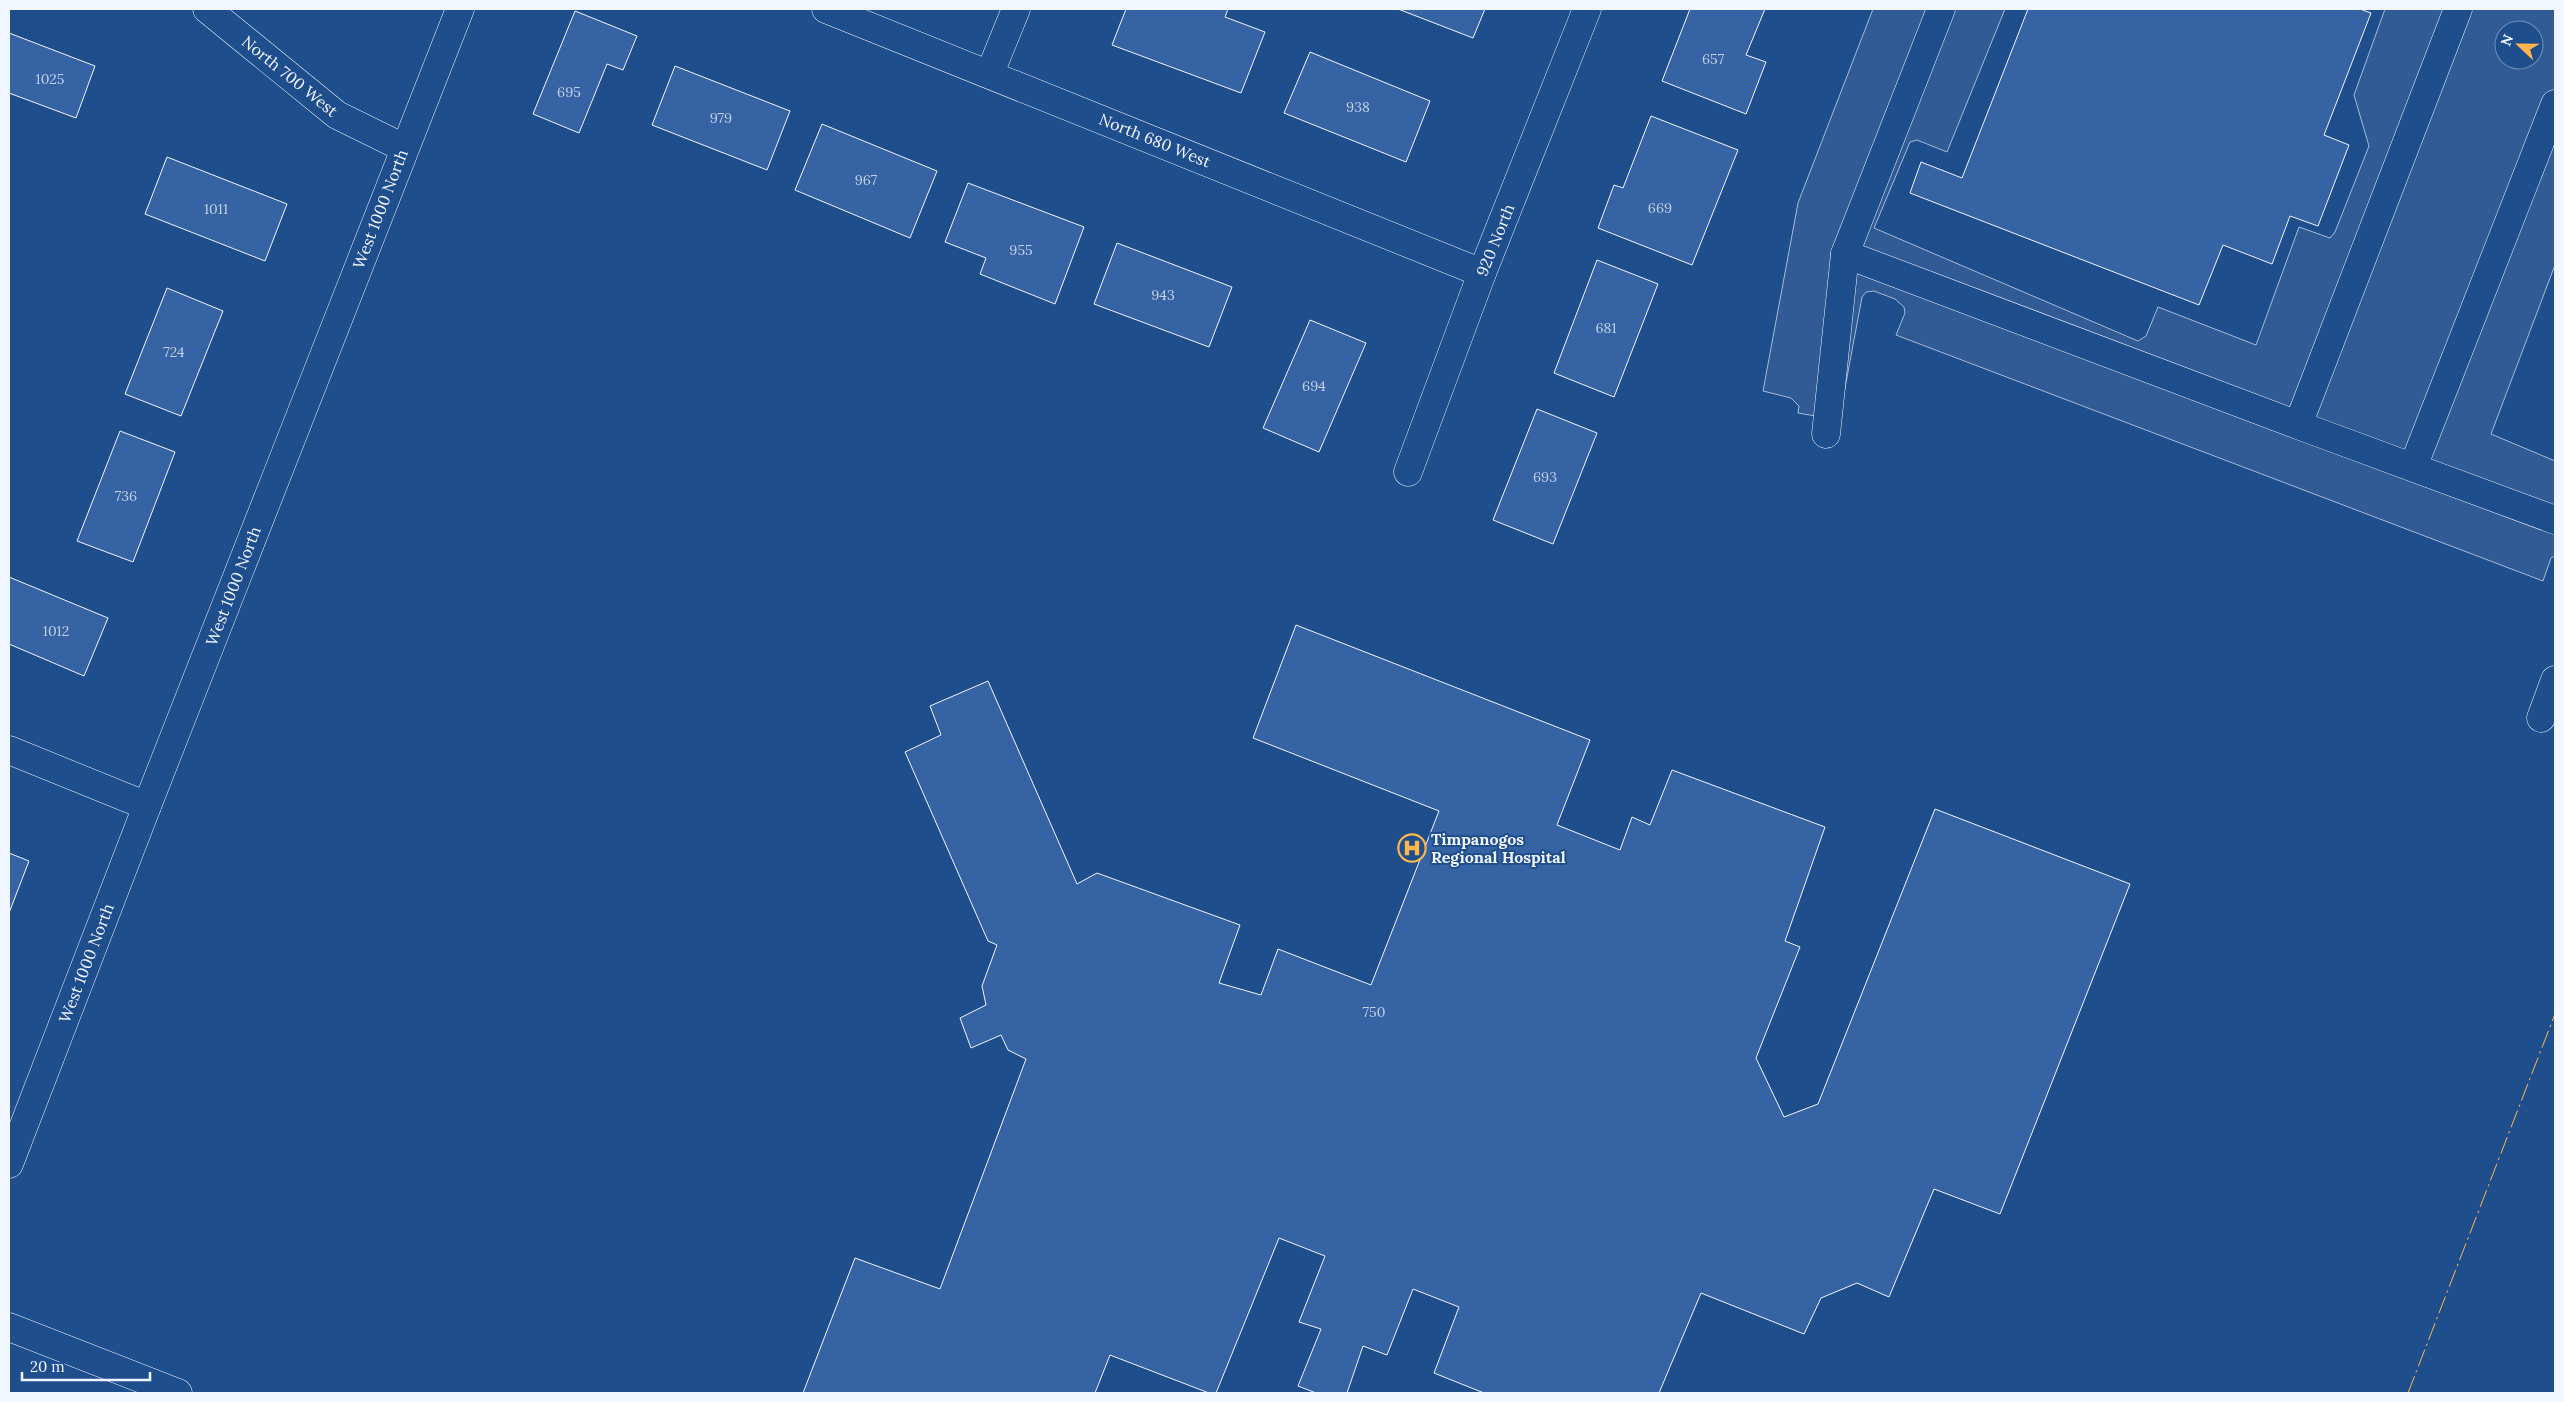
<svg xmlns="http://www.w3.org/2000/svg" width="2564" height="1402" font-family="Lora,serif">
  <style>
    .parking { fill: #305b95; stroke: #a8bbd7; fill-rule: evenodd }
    .building { fill: #3563a3; stroke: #f2f6ff }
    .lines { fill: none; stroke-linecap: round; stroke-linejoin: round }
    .minor-casing { stroke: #f2f6ff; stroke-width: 29 }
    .minor { stroke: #1f4e8c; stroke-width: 28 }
    .power { stroke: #ffb74d; stroke-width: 1; stroke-dasharray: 18 4 2.5 4; stroke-linecap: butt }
    .labels { text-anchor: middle; stroke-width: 4; stroke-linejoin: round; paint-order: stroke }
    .number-label { font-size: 14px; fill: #c3d1e8 }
    .street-label { font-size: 16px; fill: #f2f6ff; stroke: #1f4e8c }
    .poi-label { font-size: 16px; font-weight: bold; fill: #f2f6ff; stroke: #1f4e8c; text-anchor: start }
  </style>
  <rect width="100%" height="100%" fill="#1f4e8c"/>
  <path class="parking" d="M1873,9H2005L1947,152L1917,140L1910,142L1874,228L2138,341L2146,336L2158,307L2256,345L2299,227L2330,238L2335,232L2369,146L2354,95L2385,9H2555V265L2491,434L2555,461V556L2551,558L2543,581L1896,335L1905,313L1904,307L1895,299L1874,291L1866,292L1862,297L1839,420L1798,413L1799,406L1791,398L1763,391L1798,203ZM2504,30H2534V60H2504Z"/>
  <g class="building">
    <polygon points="1126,9 1228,9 1225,17 1265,32 1241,93 1112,45"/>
    <polygon points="1398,9 1485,9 1473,38"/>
    <polygon points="1690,9 1765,9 1746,55 1766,62 1746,114 1662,81"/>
    <polygon points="2028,9 2360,9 2371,13 2324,135 2349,145 2318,226 2290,216 2272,264 2223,245 2199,305 1910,193 1921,162 1962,178"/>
    <polygon points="575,11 637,36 623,70 607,64 579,133 533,114"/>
    <polygon points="9,33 95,66 76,118 9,93"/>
    <polygon points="1310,52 1430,101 1406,162 1284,113"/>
    <polygon points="675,66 790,111 767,170 652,125"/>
    <polygon points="1651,116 1738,150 1692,265 1598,228 1614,185 1623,188"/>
    <polygon points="822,124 937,171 910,238 795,190"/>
    <polygon points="167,157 287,204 265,261 145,214"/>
    <polygon points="968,183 1084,227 1055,304 980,274 986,258 945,242"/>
    <polygon points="1117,243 1232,287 1209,347 1094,304"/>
    <polygon points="1597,260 1658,284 1614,397 1554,373"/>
    <polygon points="167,288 223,311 181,416 125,394"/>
    <polygon points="1310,320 1366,343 1319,452 1263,428"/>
    <polygon points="1537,409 1597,433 1553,544 1493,520"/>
    <polygon points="120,431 175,452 133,562 77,541"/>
    <polygon points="9,577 108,618 84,676 9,644"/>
    <polygon points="1296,625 1590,740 1557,825 1620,850 1632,817 1650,825 1672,770 1825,827 1785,941 1800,947 1756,1058 1784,1117 1818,1104 1935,809 2130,884 2000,1214 1934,1189 1889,1297 1857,1283 1821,1298 1804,1334 1701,1293 1659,1393 1484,1393 1434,1373 1459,1307 1413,1289 1387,1355 1363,1346 1347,1393 1316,1393 1298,1386 1321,1329 1299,1322 1325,1256 1279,1238 1216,1393 1209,1393 1110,1355 1095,1393 803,1393 855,1258 940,1289 1026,1059 1008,1050 1001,1035 971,1048 960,1018 986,1005 982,986 997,945 988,941 905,752 941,735 930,706 988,681 1077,884 1097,873 1240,925 1219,983 1261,995 1278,949 1371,985 1439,811 1253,738"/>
    <polygon points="9,853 29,861 9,913"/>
  </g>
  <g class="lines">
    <g class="minor-casing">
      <g id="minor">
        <polyline points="207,9 337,115 404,148"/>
        <polyline points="826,9 1482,273"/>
        <polyline points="1941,9 1845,254 2298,425 2458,9"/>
        <polyline points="990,73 1016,9"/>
        <polyline points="2298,425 2555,520"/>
        <polyline points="1826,434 1845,254"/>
        <polyline points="2413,467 2555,104"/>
        <polyline points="1408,472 1482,273 1587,9"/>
        <polyline points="2541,718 2555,680"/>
        <polyline points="9,750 147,806"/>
        <polyline points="9,1164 147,806 460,9"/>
        <polyline points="9,1327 178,1393"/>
      </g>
    </g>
    <use href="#minor" class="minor"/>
    <polyline class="power" points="2408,1393 2555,1014"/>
  </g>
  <defs>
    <g id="hospital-ring" transform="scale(1.4375)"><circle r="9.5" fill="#1f4e8c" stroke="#ffb74d" stroke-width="1.5"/><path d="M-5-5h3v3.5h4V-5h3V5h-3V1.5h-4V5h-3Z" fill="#ffb74d"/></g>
  </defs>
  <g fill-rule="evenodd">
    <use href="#hospital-ring" x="1412" y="848"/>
  </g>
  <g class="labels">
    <g class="number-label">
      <text x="1713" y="64">657</text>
      <text x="50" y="84">1025</text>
      <text x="569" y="97">695</text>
      <text x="1358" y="112">938</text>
      <text x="721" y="123">979</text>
      <text x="866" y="185">967</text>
      <text x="1660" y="213">669</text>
      <text x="216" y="214">1011</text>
      <text x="1021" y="255">955</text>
      <text x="1163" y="300">943</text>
      <text x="1606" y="333">681</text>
      <text x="174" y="357">724</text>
      <text x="1314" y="391">694</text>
      <text x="1545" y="482">693</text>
      <text x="126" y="501">736</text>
      <text x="56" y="636">1012</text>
      <text x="1374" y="1017">750</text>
    </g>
    <g class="street-label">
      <text transform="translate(290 76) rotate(39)" y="6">North 700 West</text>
      <text transform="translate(1155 140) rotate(22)" y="6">North 680 West</text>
      <text transform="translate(380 209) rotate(-69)" y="6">West 1000 North</text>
      <text transform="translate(1495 240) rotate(-68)" y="6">920 North</text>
      <text transform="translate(233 586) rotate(-69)" y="6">West 1000 North</text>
      <text transform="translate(86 963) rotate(-69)" y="6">West 1000 North</text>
    </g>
    <g class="poi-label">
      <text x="1431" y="845">Timpanogos<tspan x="1431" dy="18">Regional Hospital</tspan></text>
    </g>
  </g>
  <rect width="2564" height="1402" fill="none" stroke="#f2f6ff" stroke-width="20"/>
  <g transform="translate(2519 45) rotate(292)"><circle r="24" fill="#1f4e8c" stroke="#7391ba"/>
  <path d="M0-4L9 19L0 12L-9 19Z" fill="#ffb74d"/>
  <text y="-8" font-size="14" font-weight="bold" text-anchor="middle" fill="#f2f6ff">N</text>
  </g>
  <path d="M22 1372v8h128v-8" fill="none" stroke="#f2f6ff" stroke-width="2.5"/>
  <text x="30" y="1372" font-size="15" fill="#f2f6ff" stroke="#1f4e8c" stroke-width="4" paint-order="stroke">20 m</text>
</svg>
